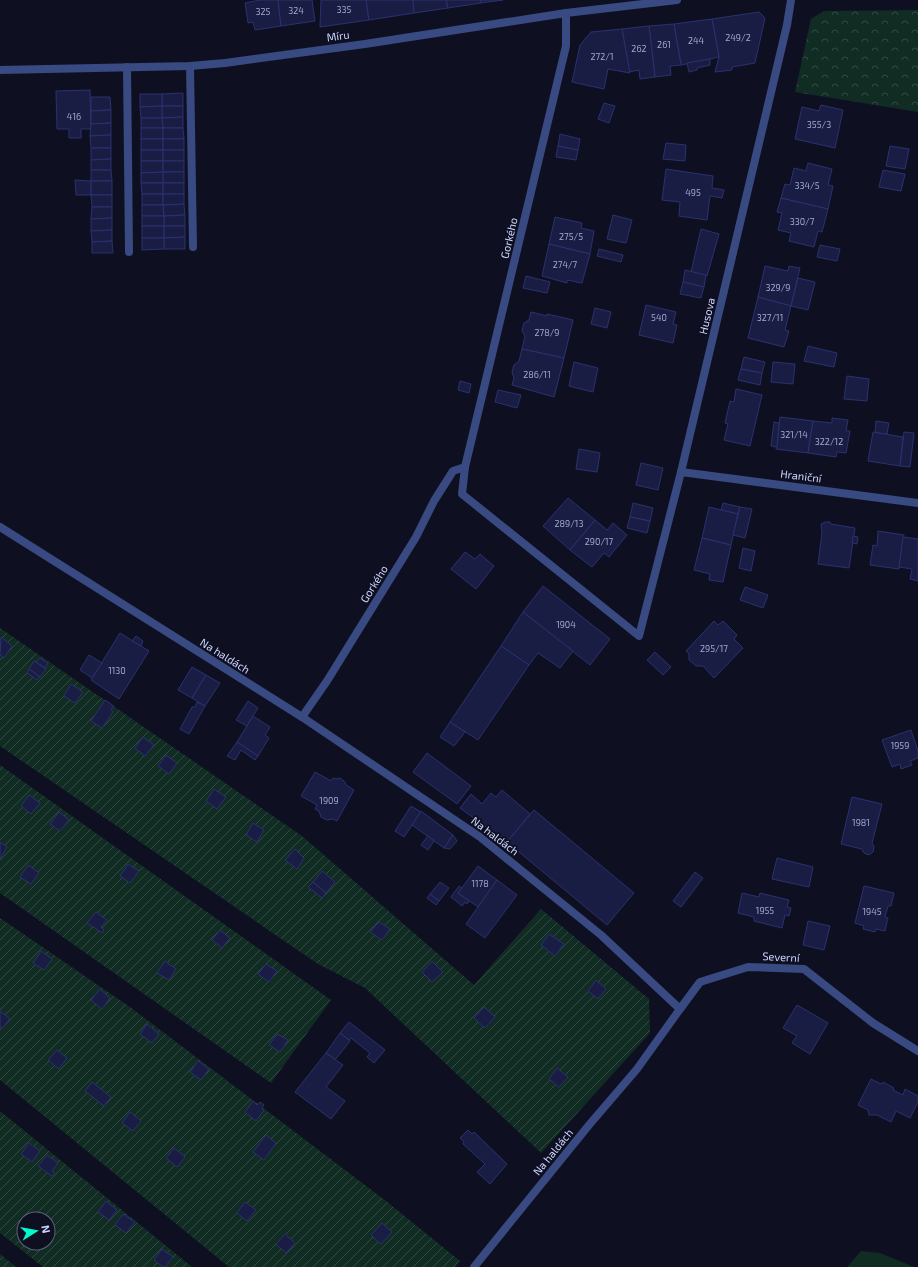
<svg xmlns="http://www.w3.org/2000/svg" width="918" height="1267" font-family="'Exo 2',sans-serif">
  <style>
    .grass { fill: #112c23 }
    .park { fill: url(#park-crowns) }
    .garden { fill: url(#garden-furrows); fill-rule: evenodd }
    .building { fill: #1a1d43; stroke: #2b316f }
    .lines { fill: none; stroke-linecap: round; stroke-linejoin: round }
    .service { stroke: #384a81; stroke-width: 8 }
    .minor { stroke: #384a81; stroke-width: 8 }
    .tertiary { stroke: #384a81; stroke-width: 8 }
    .labels { text-anchor: middle; stroke-width: 3.5; stroke-linejoin: round; paint-order: stroke }
    .number-label { font-size: 9px; fill: #a2a8d0 }
    .street-label { font-size: 11px; fill: #cfd7ff; stroke: #0e1022 }
  </style>
  <defs>
    <pattern id="park-crowns" width="20" height="18" patternUnits="userSpaceOnUse"><rect width="20" height="18" fill="#112c23"/><path d="M2 6a3 3 0 1 1 6 0M12 15a3 3 0 1 1 6 0" fill="none" stroke="#334a44"/></pattern>
    <pattern id="garden-furrows" width="10" height="10" patternUnits="userSpaceOnUse"><rect width="10" height="10" fill="#112c23"/><path d="M-1 1l2-2M0 10L10 0M9 11l2-2" fill="none" stroke="#334a44"/></pattern>
  </defs>
  <rect width="100%" height="100%" fill="#0e1022"/>
  <polygon class="grass" points="861,1251 880,1253 914,1267 847,1267"/>
  <polygon class="park" points="918,10 918,112 795,92 811,19 824,11"/>
  <g class="garden">
    <polygon points="0,628 302,836 474,985 541,909 649,999 650,1033 541,1153 365,988 318,964 0,746"/>
    <polygon points="0,765 331,1000 271,1083 0,893"/>
    <polygon points="0,918 130,1007 386,1201 460,1261 455,1267 229,1267 0,1080"/>
    <path d="M0,1111L192,1267H43L0,1233ZM24,1219H48V1243H24Z"/>
    <polygon points="0,1254 16,1267 0,1267"/>
  </g>
  <g class="building">
    <polygon points="260,0 278,0 281,26 255,30 253,22 248,23 245,3"/>
    <polygon points="278,0 312,0 315,21 281,26"/>
    <polygon points="321,0 366,0 369,20 320,27"/>
    <polygon points="366,0 413,0 414,13 369,20"/>
    <polygon points="413,0 446,0 448,8 414,13"/>
    <polygon points="446,0 481,0 481,3 448,8"/>
    <polygon points="481,0 503,0 481,3"/>
    <polygon points="759,12 765,18 755,63 732,67 732,70 715,72 719,57 712,19"/>
    <polygon points="712,19 719,57 681,65 674,24"/>
    <polygon points="674,24 681,65 670,66 671,75 655,77 649,26"/>
    <polygon points="649,26 655,77 640,79 639,70 629,72 622,29"/>
    <polygon points="622,29 630,73 608,69 604,89 572,82 580,45 591,32"/>
    <polygon points="710,59 710,65 697,68 697,70 689,72 687,63"/>
    <polygon points="90,90 91,129 81,129 81,138 69,138 69,129 57,129 56,91"/>
    <polygon points="183,93 183,106 162,106 162,94"/>
    <polygon points="140,94 162,94 162,106 140,107"/>
    <polygon points="91,97 110,97 111,110 91,111"/>
    <polygon points="604,103 615,106 609,123 598,119"/>
    <polygon points="821,105 843,110 835,148 795,139 802,107 819,111"/>
    <polygon points="162,106 183,106 183,117 162,118"/>
    <polygon points="162,106 162,118 141,118 140,107"/>
    <polygon points="111,110 111,123 91,124 91,111"/>
    <polygon points="183,117 183,128 163,128 162,118"/>
    <polygon points="141,118 162,118 163,128 141,128"/>
    <polygon points="111,123 111,135 90,136 91,124"/>
    <rect x="141" y="128" width="22" height="11"/>
    <polygon points="163,128 183,128 184,139 163,139"/>
    <polygon points="560,134 580,139 578,150 558,146"/>
    <polygon points="111,135 111,148 91,148 90,136"/>
    <rect x="141" y="139" width="22" height="11"/>
    <rect x="163" y="139" width="21" height="11"/>
    <polygon points="666,143 686,145 685,161 663,159"/>
    <polygon points="558,146 578,150 576,160 556,157"/>
    <polygon points="890,146 909,149 905,169 886,166"/>
    <polygon points="91,148 111,148 111,159 91,160"/>
    <rect x="141" y="150" width="22" height="11"/>
    <rect x="163" y="150" width="21" height="11"/>
    <polygon points="111,159 111,170 91,170 91,160"/>
    <polygon points="141,161 163,161 163,172 141,173"/>
    <rect x="163" y="161" width="21" height="11"/>
    <polygon points="808,163 832,169 828,185 833,186 828,209 781,198 785,184 790,185 794,168 806,171"/>
    <polygon points="666,169 713,176 712,188 724,190 722,198 710,196 707,220 679,216 680,202 662,200"/>
    <polygon points="91,170 111,170 112,181 91,181"/>
    <polygon points="883,170 905,174 901,191 879,187"/>
    <rect x="163" y="172" width="21" height="11"/>
    <polygon points="163,172 163,183 141,183 141,173"/>
    <polygon points="75,180 91,181 91,195 76,195"/>
    <rect x="91" y="181" width="21" height="14"/>
    <polygon points="141,183 163,183 163,194 142,194"/>
    <rect x="163" y="183" width="21" height="11"/>
    <rect x="142" y="194" width="21" height="11"/>
    <polygon points="163,194 184,194 184,204 163,205"/>
    <polygon points="91,195 112,195 112,207 92,207"/>
    <polygon points="781,198 828,209 822,232 818,231 814,247 789,241 791,233 778,230 782,213 777,212"/>
    <polygon points="184,204 185,215 164,216 163,205"/>
    <polygon points="142,205 163,205 164,216 142,216"/>
    <polygon points="92,207 112,207 112,218 91,219"/>
    <polygon points="185,215 185,226 164,226 164,216"/>
    <polygon points="613,215 632,220 626,243 607,239"/>
    <rect x="142" y="216" width="22" height="10"/>
    <polygon points="555,217 582,223 581,228 594,231 590,254 549,244"/>
    <polygon points="112,218 112,230 91,231 91,219"/>
    <rect x="142" y="226" width="22" height="12"/>
    <polygon points="164,226 185,226 185,237 164,238"/>
    <polygon points="701,229 719,234 707,276 691,272"/>
    <polygon points="112,230 112,241 92,242 91,231"/>
    <polygon points="185,237 185,249 164,249 164,238"/>
    <polygon points="142,238 164,238 164,249 142,250"/>
    <polygon points="112,241 113,253 92,253 92,242"/>
    <polygon points="549,244 590,254 582,283 567,280 567,283 542,276"/>
    <polygon points="820,245 840,249 837,261 817,257"/>
    <polygon points="599,249 623,255 621,262 597,256"/>
    <polygon points="765,266 788,271 789,266 800,268 791,306 758,297"/>
    <polygon points="685,270 706,275 704,287 683,282"/>
    <polygon points="526,276 550,282 547,293 523,288"/>
    <polygon points="798,278 815,282 808,310 791,306"/>
    <polygon points="683,282 704,287 701,298 680,294"/>
    <polygon points="758,297 791,306 785,330 789,331 784,347 748,338"/>
    <polygon points="646,305 676,312 673,324 677,325 673,343 639,335"/>
    <polygon points="595,308 611,312 607,328 591,324"/>
    <polygon points="531,312 547,316 547,314 573,320 564,358 522,349 525,336 522,331 524,323 529,320"/>
    <polygon points="808,346 837,353 834,367 804,361"/>
    <polygon points="522,349 564,358 554,397 512,385 514,378 512,372 514,365 519,361"/>
    <polygon points="744,357 765,362 762,373 741,369"/>
    <polygon points="574,362 598,368 593,392 569,386"/>
    <polygon points="773,362 795,364 793,384 771,382"/>
    <polygon points="741,369 762,373 760,385 738,380"/>
    <polygon points="847,376 869,379 867,401 844,399"/>
    <polygon points="460,381 471,384 469,393 458,390"/>
    <polygon points="736,389 762,395 750,446 724,440 728,424 725,423 730,401 734,402"/>
    <polygon points="498,390 521,395 517,408 495,402"/>
    <polygon points="780,417 813,421 808,453 776,449"/>
    <polygon points="832,418 848,420 846,431 850,431 846,453 837,452 836,457 808,453 813,421 832,423"/>
    <polygon points="876,421 889,423 887,434 875,433"/>
    <polygon points="774,422 779,423 777,447 771,446"/>
    <polygon points="873,432 903,437 900,466 868,461"/>
    <polygon points="904,432 914,433 910,467 900,466"/>
    <polygon points="579,449 600,453 597,472 576,469"/>
    <polygon points="641,463 663,468 658,490 636,485"/>
    <polygon points="568,498 595,520 570,550 543,526"/>
    <polygon points="633,503 653,508 650,521 630,517"/>
    <polygon points="723,503 740,507 738,514 721,510"/>
    <polygon points="709,507 738,514 731,545 702,538"/>
    <polygon points="740,507 752,509 745,538 733,535"/>
    <polygon points="630,517 650,521 647,533 627,528"/>
    <polygon points="595,520 607,530 613,523 627,535 609,557 604,553 592,567 570,550"/>
    <polygon points="825,522 830,522 831,524 855,528 849,568 818,564 822,533 821,524"/>
    <polygon points="878,531 904,535 899,569 870,565 873,545 877,546"/>
    <polygon points="853,536 858,537 857,544 852,543"/>
    <polygon points="903,537 918,539 918,581 910,579 912,569 899,567"/>
    <polygon points="702,538 731,545 723,582 709,580 710,574 694,570"/>
    <polygon points="743,548 755,551 751,571 739,568"/>
    <polygon points="465,552 475,559 480,554 494,566 476,589 451,569"/>
    <polygon points="543,586 610,639 590,665 523,612"/>
    <polygon points="745,587 768,595 763,608 740,600"/>
    <polygon points="523,612 573,651 560,668 538,653 529,665 501,646"/>
    <polygon points="714,621 718,625 723,621 737,635 734,639 743,648 714,678 703,666 696,666 689,660 689,654 686,651"/>
    <polygon points="120,633 149,651 119,699 91,680"/>
    <polygon points="136,636 143,641 141,646 132,641"/>
    <polygon points="1,637 12,646 4,658 0,655"/>
    <polygon points="501,646 529,665 478,740 450,722"/>
    <polygon points="655,652 671,667 663,675 647,660"/>
    <polygon points="89,655 102,663 92,678 80,670"/>
    <polygon points="40,658 48,663 45,668 36,662"/>
    <polygon points="34,661 46,669 40,677 29,669"/>
    <polygon points="192,667 206,675 192,698 178,690"/>
    <polygon points="29,669 40,677 37,680 27,673"/>
    <polygon points="206,675 220,683 205,706 192,698"/>
    <polygon points="71,684 83,692 75,703 64,696"/>
    <polygon points="105,700 114,706 111,710 113,712 102,728 91,721"/>
    <polygon points="248,701 258,708 247,726 236,720"/>
    <polygon points="197,702 205,706 189,734 180,729 192,707 195,707"/>
    <polygon points="253,716 270,727 265,735 269,738 258,756 237,742"/>
    <polygon points="450,722 465,732 454,746 440,737"/>
    <polygon points="911,730 918,751 918,758 910,761 912,765 901,769 900,764 892,767 882,740"/>
    <polygon points="143,737 154,745 145,756 135,748"/>
    <polygon points="237,742 258,756 255,760 241,750 235,760 227,756"/>
    <polygon points="427,753 471,786 457,804 413,772"/>
    <polygon points="166,755 177,763 169,774 158,766"/>
    <polygon points="315,772 331,781 333,778 336,779 340,778 344,781 346,785 354,790 337,821 333,819 327,820 321,817 319,811 315,809 317,805 301,796"/>
    <polygon points="214,789 226,797 217,809 206,801"/>
    <polygon points="502,790 530,814 507,842 460,808 471,794 482,804 491,793 496,797"/>
    <polygon points="29,795 40,803 31,814 21,806"/>
    <polygon points="852,797 882,804 872,843 874,847 873,852 869,855 864,853 862,849 841,844"/>
    <polygon points="411,806 421,812 404,837 395,831"/>
    <polygon points="534,810 634,893 607,925 507,842"/>
    <polygon points="421,811 453,835 444,848 412,825"/>
    <polygon points="59,812 69,820 60,831 50,824"/>
    <polygon points="253,823 264,830 257,842 246,835"/>
    <polygon points="453,835 457,841 450,849 444,848"/>
    <polygon points="428,836 434,841 428,850 421,845"/>
    <polygon points="0,842 7,847 0,859"/>
    <polygon points="295,849 304,858 297,869 285,860"/>
    <polygon points="777,858 813,867 809,887 772,879"/>
    <polygon points="128,864 139,871 130,883 120,876"/>
    <polygon points="28,865 39,873 31,884 20,877"/>
    <polygon points="478,866 497,880 478,907 458,893"/>
    <polygon points="322,871 335,882 326,893 313,882"/>
    <polygon points="695,872 703,878 681,907 673,901"/>
    <polygon points="497,880 517,895 485,938 466,924"/>
    <polygon points="313,882 326,893 322,898 308,887"/>
    <polygon points="440,882 449,888 439,901 430,894"/>
    <polygon points="459,886 462,888 458,893 469,901 467,904 465,902 462,906 451,897"/>
    <polygon points="864,886 894,893 891,906 888,906 885,917 888,918 885,931 876,929 875,932 863,929 864,926 855,923"/>
    <polygon points="742,893 759,897 760,893 789,900 787,907 791,908 789,916 785,915 782,928 754,921 754,917 738,913"/>
    <polygon points="430,894 439,901 436,905 427,898"/>
    <polygon points="96,912 107,920 101,927 104,930 102,933 87,923"/>
    <polygon points="808,921 830,926 824,950 803,945"/>
    <polygon points="379,922 390,929 382,940 370,932"/>
    <polygon points="220,930 230,938 222,948 212,940"/>
    <polygon points="549,934 564,944 555,956 541,945"/>
    <polygon points="41,951 52,959 44,970 33,963"/>
    <polygon points="165,961 176,969 169,980 157,973"/>
    <polygon points="432,961 443,972 432,982 422,972"/>
    <polygon points="266,964 277,971 269,982 258,974"/>
    <polygon points="596,980 606,989 598,999 588,991"/>
    <polygon points="100,989 110,998 102,1009 91,1000"/>
    <polygon points="797,1005 828,1023 810,1054 792,1043 797,1036 783,1028"/>
    <polygon points="484,1007 495,1017 485,1028 474,1018"/>
    <polygon points="0,1011 10,1019 2,1028 0,1027"/>
    <polygon points="349,1022 385,1050 374,1063 367,1057 370,1053 351,1038 349,1040 340,1033"/>
    <polygon points="147,1024 159,1034 152,1043 140,1034"/>
    <polygon points="340,1033 350,1041 335,1060 326,1053"/>
    <polygon points="277,1034 288,1040 280,1052 269,1045"/>
    <polygon points="57,1050 67,1058 59,1069 48,1060"/>
    <polygon points="326,1053 343,1065 326,1087 345,1101 331,1119 295,1092"/>
    <polygon points="198,1061 209,1069 201,1080 190,1072"/>
    <polygon points="557,1068 568,1077 559,1087 549,1079"/>
    <polygon points="871,1079 881,1084 883,1082 894,1088 893,1090 903,1095 905,1089 918,1096 918,1102 910,1118 896,1111 891,1122 877,1115 869,1115 868,1110 858,1105"/>
    <polygon points="92,1082 111,1097 104,1106 85,1091"/>
    <polygon points="253,1101 257,1105 260,1102 264,1105 262,1108 264,1110 256,1121 245,1112"/>
    <polygon points="130,1112 141,1121 133,1131 122,1123"/>
    <polygon points="468,1130 472,1134 474,1132 507,1164 490,1184 477,1172 485,1164 463,1144 464,1142 460,1138"/>
    <polygon points="266,1135 276,1143 264,1160 253,1152"/>
    <polygon points="29,1143 40,1151 32,1162 21,1154"/>
    <polygon points="174,1148 185,1157 177,1167 166,1158"/>
    <polygon points="47,1155 58,1163 52,1171 55,1173 52,1176 38,1166"/>
    <polygon points="106,1201 117,1210 109,1220 98,1212"/>
    <polygon points="245,1202 256,1210 247,1221 237,1213"/>
    <polygon points="123,1214 135,1222 126,1233 115,1225"/>
    <polygon points="382,1223 392,1232 381,1244 371,1235"/>
    <polygon points="285,1234 295,1243 286,1253 276,1244"/>
    <polygon points="162,1249 173,1257 165,1267 163,1267 154,1260"/>
  </g>
  <g class="lines">
    <g class="service">
      <polyline points="190,66 193,247"/>
      <polyline points="127,67 129,252"/>
    </g>
    <g class="minor">
      <polyline points="566,13 566,46 465,467 462,494 639,636 681,472 787,25 791,0"/>
      <polyline points="681,472 918,503"/>
      <polyline points="0,527 302,717 480,837 601,935 680,1009 637,1069 589,1125 474,1267"/>
      <polyline points="302,717 327,681 416,537 434,501 453,471 465,467"/>
      <polyline points="680,1009 700,982 748,967 804,969 873,1023 918,1051"/>
    </g>
    <polyline class="tertiary" points="0,70 190,66 225,63 365,44 566,13 677,0"/>
  </g>
  <g class="labels">
    <g class="number-label">
      <text x="344" y="13">335</text>
      <text x="296" y="14">324</text>
      <text x="263" y="15">325</text>
      <text x="738" y="41">249/2</text>
      <text x="696" y="44">244</text>
      <text x="664" y="48">261</text>
      <text x="639" y="52">262</text>
      <text x="602" y="60">272/1</text>
      <text x="74" y="120">416</text>
      <text x="819" y="128">355/3</text>
      <text x="807" y="189">334/5</text>
      <text x="693" y="196">495</text>
      <text x="802" y="225">330/7</text>
      <text x="571" y="240">275/5</text>
      <text x="565" y="268">274/7</text>
      <text x="778" y="291">329/9</text>
      <text x="659" y="321">540</text>
      <text x="770" y="321">327/11</text>
      <text x="547" y="336">278/9</text>
      <text x="537" y="378">286/11</text>
      <text x="794" y="438">321/14</text>
      <text x="829" y="445">322/12</text>
      <text x="569" y="527">289/13</text>
      <text x="599" y="545">290/17</text>
      <text x="566" y="628">1904</text>
      <text x="714" y="652">295/17</text>
      <text x="117" y="674">1130</text>
      <text x="900" y="749">1959</text>
      <text x="329" y="804">1909</text>
      <text x="861" y="826">1981</text>
      <text x="480" y="887">1178</text>
      <text x="765" y="914">1955</text>
      <text x="872" y="915">1945</text>
    </g>
    <g class="street-label">
      <text transform="translate(338 36) rotate(-8)" y="4">Míru</text>
      <text transform="translate(509 238) rotate(-77)" y="4">Gorkého</text>
      <text transform="translate(707 316) rotate(-77)" y="4">Husova</text>
      <text transform="translate(801 476) rotate(7)" y="4">Hraniční</text>
      <text transform="translate(374 584) rotate(-58)" y="4">Gorkého</text>
      <text transform="translate(225 656) rotate(32)" y="4">Na haldách</text>
      <text transform="translate(495 836) rotate(37)" y="4">Na haldách</text>
      <text transform="translate(781 957) rotate(3)" y="4">Severní</text>
      <text transform="translate(553 1152) rotate(-51)" y="4">Na haldách</text>
    </g>
  </g>
  <g transform="translate(36 1231) rotate(79)"><circle r="19" fill="#0e1022" stroke="#5b607a"/>
  <path d="M0-3L7 15L0 10L-7 15Z" fill="#00facc"/>
  <text y="-6" font-size="11" font-weight="bold" text-anchor="middle" fill="#cfd7ff">N</text>
  </g>
</svg>
